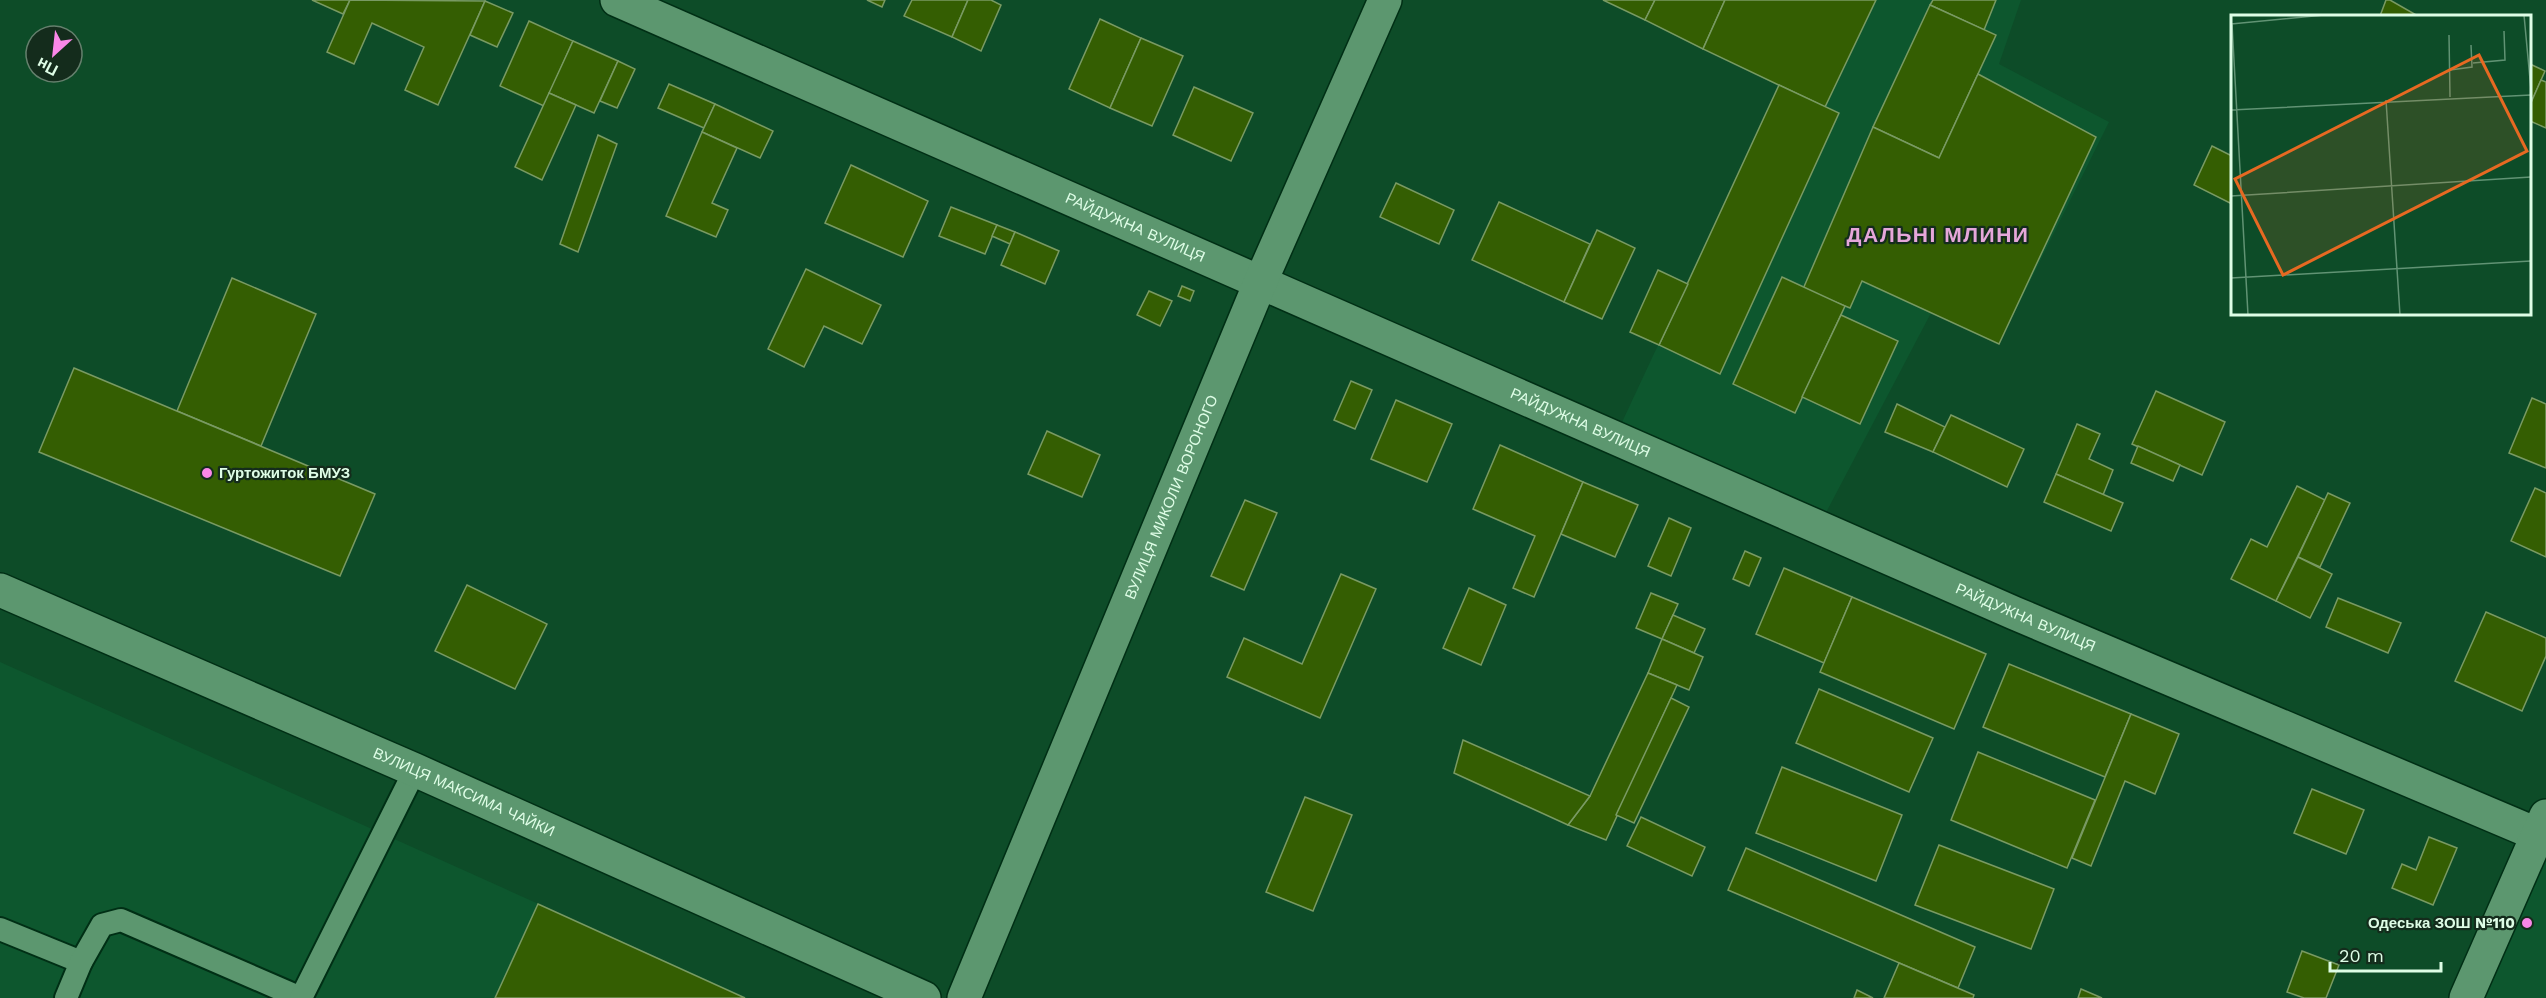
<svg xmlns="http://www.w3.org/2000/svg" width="2546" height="998" font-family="'Work Sans',sans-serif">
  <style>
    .built { fill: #0d572e }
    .building { fill: #345e02; stroke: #799a63; stroke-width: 1.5 }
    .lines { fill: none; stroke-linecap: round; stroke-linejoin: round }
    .lane-casing { stroke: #002f15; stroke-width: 26 }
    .street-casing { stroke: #002f15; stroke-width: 36 }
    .lane { stroke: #5c976f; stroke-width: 22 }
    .street { stroke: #5c976f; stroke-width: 33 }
    .poi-dot { fill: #fa87e8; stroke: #142c1c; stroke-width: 2 }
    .labels { text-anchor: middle; stroke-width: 4.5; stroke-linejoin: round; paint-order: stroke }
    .street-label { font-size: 15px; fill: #defde6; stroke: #142c1c }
    .poi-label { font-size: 15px; font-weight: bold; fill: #defde6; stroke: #142c1c; text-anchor: start }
    .district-label { font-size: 21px; font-weight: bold; letter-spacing: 1.5px; fill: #e6a7da; stroke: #142c1c }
    .inset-road { fill: none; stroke: #619374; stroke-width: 1.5 }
    .view { fill: #e76922; fill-opacity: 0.15; stroke: #e76922; stroke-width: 3 }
    .inset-edge { fill: none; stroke: #defde6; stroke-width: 3 }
  </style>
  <rect width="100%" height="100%" fill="#0d4c28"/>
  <g class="built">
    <polygon points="1725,0 2021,0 1999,64 2109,122 1999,344 1931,313 1820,524 1617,433 1779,86 1703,49"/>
    <polygon points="0,662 748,998 0,998"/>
    <polygon points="2546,847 2546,998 2475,998"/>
  </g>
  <g class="building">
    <polygon points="312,0 350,0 343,14"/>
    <polygon points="350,0 485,1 438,105 405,90 424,47 372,23 354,64 327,52"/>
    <polygon points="867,0 885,0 882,7"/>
    <polygon points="912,0 968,0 952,37 904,16"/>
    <polygon points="968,0 991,0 1001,5 981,51 952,37"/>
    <polygon points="1603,0 1655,0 1645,20"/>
    <polygon points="1655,0 1725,0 1703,49 1645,20"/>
    <polygon points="1725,0 1876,0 1825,107 1703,49"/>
    <polygon points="1933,0 1996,0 1984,30 1930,5"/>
    <polygon points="2386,0 2390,0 2418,16 2380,16"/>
    <polygon points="485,1 513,13 497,47 470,35"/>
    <polygon points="1930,5 1996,35 1939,158 1873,127"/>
    <polygon points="1100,19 1141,38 1110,108 1069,89"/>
    <polygon points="529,21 573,41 544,106 500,86"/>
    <polygon points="1141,38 1183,56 1152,126 1110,108"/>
    <polygon points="573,41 618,61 594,113 549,93"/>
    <polygon points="618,61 635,69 617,108 600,101"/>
    <polygon points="2530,64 2545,71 2530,105"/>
    <polygon points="1978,74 2096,137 1999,344 1862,281 1850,308 1803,289 1873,127 1939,158"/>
    <polygon points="2541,80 2546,82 2546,128 2530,121 2530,105"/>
    <polygon points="669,84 715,104 704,128 658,108"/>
    <polygon points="1779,85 1839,113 1720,374 1659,345"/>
    <polygon points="1194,87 1253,113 1231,161 1173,135"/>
    <polygon points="549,93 576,105 542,180 515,167"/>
    <polygon points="715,104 773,131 760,158 702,132"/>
    <polygon points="702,132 737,148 712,203 728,210 716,237 666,216"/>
    <polygon points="598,135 617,144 578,252 560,244"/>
    <polygon points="2212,146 2232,156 2232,204 2194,185"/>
    <polygon points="851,165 928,201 903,257 825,223"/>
    <polygon points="1396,183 1454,210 1439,244 1380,217"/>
    <polygon points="1499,202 1590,244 1564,302 1472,260"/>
    <polygon points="951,207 997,225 985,254 939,236"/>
    <polygon points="997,225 1015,232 1010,244 992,236"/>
    <polygon points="1597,230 1635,248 1602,319 1564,302"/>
    <polygon points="1015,232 1059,251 1045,284 1001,265"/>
    <polygon points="806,269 881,305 862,344 824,326 804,367 768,349"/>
    <polygon points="1658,270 1688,284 1659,345 1630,332"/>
    <polygon points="1782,277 1845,306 1795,413 1733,384"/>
    <polygon points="232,278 316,314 261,446 177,411"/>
    <polygon points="1182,286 1194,291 1190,301 1178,296"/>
    <polygon points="1149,291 1172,301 1160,326 1137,315"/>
    <polygon points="1841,315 1898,341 1860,424 1802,397"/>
    <polygon points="74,368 375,494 340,576 39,452"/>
    <polygon points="1351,381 1372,390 1355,429 1334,420"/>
    <polygon points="2156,391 2225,422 2202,475 2132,444"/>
    <polygon points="2532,398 2546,404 2546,468 2509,453"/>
    <polygon points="1396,400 1452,424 1427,482 1371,459"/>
    <polygon points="1897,404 1945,427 1933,452 1885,432"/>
    <polygon points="1951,415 2024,449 2007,487 1933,452"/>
    <polygon points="2077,424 2100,434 2089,459 2113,470 2103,495 2056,474"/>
    <polygon points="1047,431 1100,455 1082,497 1028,474"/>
    <polygon points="1500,445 1583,482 1534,597 1513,588 1535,536 1473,509"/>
    <polygon points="2138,446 2180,465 2173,481 2131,463"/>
    <polygon points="2056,474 2123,503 2111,531 2044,502"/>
    <polygon points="1583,482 1638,505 1615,557 1561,534"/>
    <polygon points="2297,486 2325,500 2276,601 2231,579 2251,539 2267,547"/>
    <polygon points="2535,488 2546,493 2546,557 2511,541"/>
    <polygon points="2328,493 2350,503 2320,567 2298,557"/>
    <polygon points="1245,500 1277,513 1244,590 1211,576"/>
    <polygon points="1669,518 1691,528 1671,576 1648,566"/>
    <polygon points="1745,551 1761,558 1749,586 1733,579"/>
    <polygon points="2298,557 2332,574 2310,618 2276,601"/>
    <polygon points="1784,568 1852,597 1824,663 1756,634"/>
    <polygon points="1341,574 1376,589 1320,718 1227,677 1244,638 1302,664"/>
    <polygon points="467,585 547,624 515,689 435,651"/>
    <polygon points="1469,588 1506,605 1481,665 1443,648"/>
    <polygon points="1651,593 1678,604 1662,639 1636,628"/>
    <polygon points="1852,597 1986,654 1954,729 1820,672"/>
    <polygon points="2338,598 2401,623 2388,653 2326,627"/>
    <polygon points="2486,612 2546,638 2546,656 2522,711 2455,681"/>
    <polygon points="1673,615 1705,629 1694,653 1662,639"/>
    <polygon points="1662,639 1703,657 1689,690 1648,673"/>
    <polygon points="2009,664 2131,714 2105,777 1983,727"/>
    <polygon points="1648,673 1677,685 1606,840 1568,825 1590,796"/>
    <polygon points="1819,689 1933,738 1909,792 1796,743"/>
    <polygon points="1671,698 1689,707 1634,823 1616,815"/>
    <polygon points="2131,714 2179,734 2155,794 2125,781 2091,866 2072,858"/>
    <polygon points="1463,740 1590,796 1568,825 1454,773"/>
    <polygon points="1978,752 2095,800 2067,868 1951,820"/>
    <polygon points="1782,767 1902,815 1876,881 1756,833"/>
    <polygon points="2312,789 2364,810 2346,854 2294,833"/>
    <polygon points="1305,797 1352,815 1313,911 1266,892"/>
    <polygon points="1641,817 1705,847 1692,876 1627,846"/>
    <polygon points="2429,837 2457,848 2433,905 2392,888 2402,864 2416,870"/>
    <polygon points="1939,845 2054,889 2031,949 1915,905"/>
    <polygon points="1746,848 1975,947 1958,988 1728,890"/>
    <polygon points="538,904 745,998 495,998"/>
    <polygon points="2302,951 2339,965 2326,998 2304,998 2287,992"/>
    <polygon points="1899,963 1974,995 1973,998 1884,998"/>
    <polygon points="2081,989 2102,998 2078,998"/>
    <polygon points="1857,990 1873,998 1854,998"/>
  </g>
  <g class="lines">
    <g class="lane-casing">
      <g id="lane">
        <polyline points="0,929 81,962"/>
        <polyline points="66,998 81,962 102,925 121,920 301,998"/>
        <polyline points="301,998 415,770"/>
      </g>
    </g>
    <g class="street-casing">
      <g id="street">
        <path id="s1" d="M617,0L2014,613L2546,838"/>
        <path id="s2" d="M0,590L415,770L924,998"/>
        <path id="s3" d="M964,998L1260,283L1385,0"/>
        <polyline points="2466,998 2546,816"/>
      </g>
    </g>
    <use href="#lane" class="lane"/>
    <use href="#street" class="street"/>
  </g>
  <g class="poi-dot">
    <circle cx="207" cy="473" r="6"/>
    <circle cx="2527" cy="923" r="6"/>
  </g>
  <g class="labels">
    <g class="street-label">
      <text dy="5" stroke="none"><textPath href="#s1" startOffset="566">РАЙДУЖНА ВУЛИЦЯ</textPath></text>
      <text dy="5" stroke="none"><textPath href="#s1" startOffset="1052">РАЙДУЖНА ВУЛИЦЯ</textPath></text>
      <text dy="5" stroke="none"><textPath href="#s3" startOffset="542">ВУЛИЦЯ МИКОЛИ ВОРОНОГО</textPath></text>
      <text dy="5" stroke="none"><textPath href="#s1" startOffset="1538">РАЙДУЖНА ВУЛИЦЯ</textPath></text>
      <text dy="5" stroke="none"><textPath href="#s2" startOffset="506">ВУЛИЦЯ МАКСИМА ЧАЙКИ</textPath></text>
    </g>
    <g class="poi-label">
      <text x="219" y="478">Гуртожиток БМУЗ</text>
      <text x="2515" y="928" text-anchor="end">Одеська ЗОШ №110</text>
    </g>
    <g class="district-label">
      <text x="1938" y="242">ДАЛЬНІ МЛИНИ</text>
    </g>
  </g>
  <g transform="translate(2231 15)">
    <rect width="300" height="300" fill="#0d4c28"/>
    <path class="inset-road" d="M293,0L300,75M0,9L93,0M1,9L17,300M218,20L219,82M242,48L274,45L273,16M219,55L241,52L240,30M155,85L169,300M0,95L300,80M0,181L300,162M0,263L300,246"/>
    <path class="view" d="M248,40L296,136L52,260L4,164Z"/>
    <rect width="300" height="300" class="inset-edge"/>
  </g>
  <g transform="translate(54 54) rotate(207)"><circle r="28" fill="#142c1c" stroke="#65806d" stroke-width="1.5"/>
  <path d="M0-4.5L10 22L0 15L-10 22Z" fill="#fa87e8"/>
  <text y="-9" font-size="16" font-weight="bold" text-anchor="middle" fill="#defde6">Пн</text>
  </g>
  <path d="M2330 962v9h111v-9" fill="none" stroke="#defde6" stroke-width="3"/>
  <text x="2339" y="962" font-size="18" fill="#defde6" stroke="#142c1c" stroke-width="4.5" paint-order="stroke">20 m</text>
</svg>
